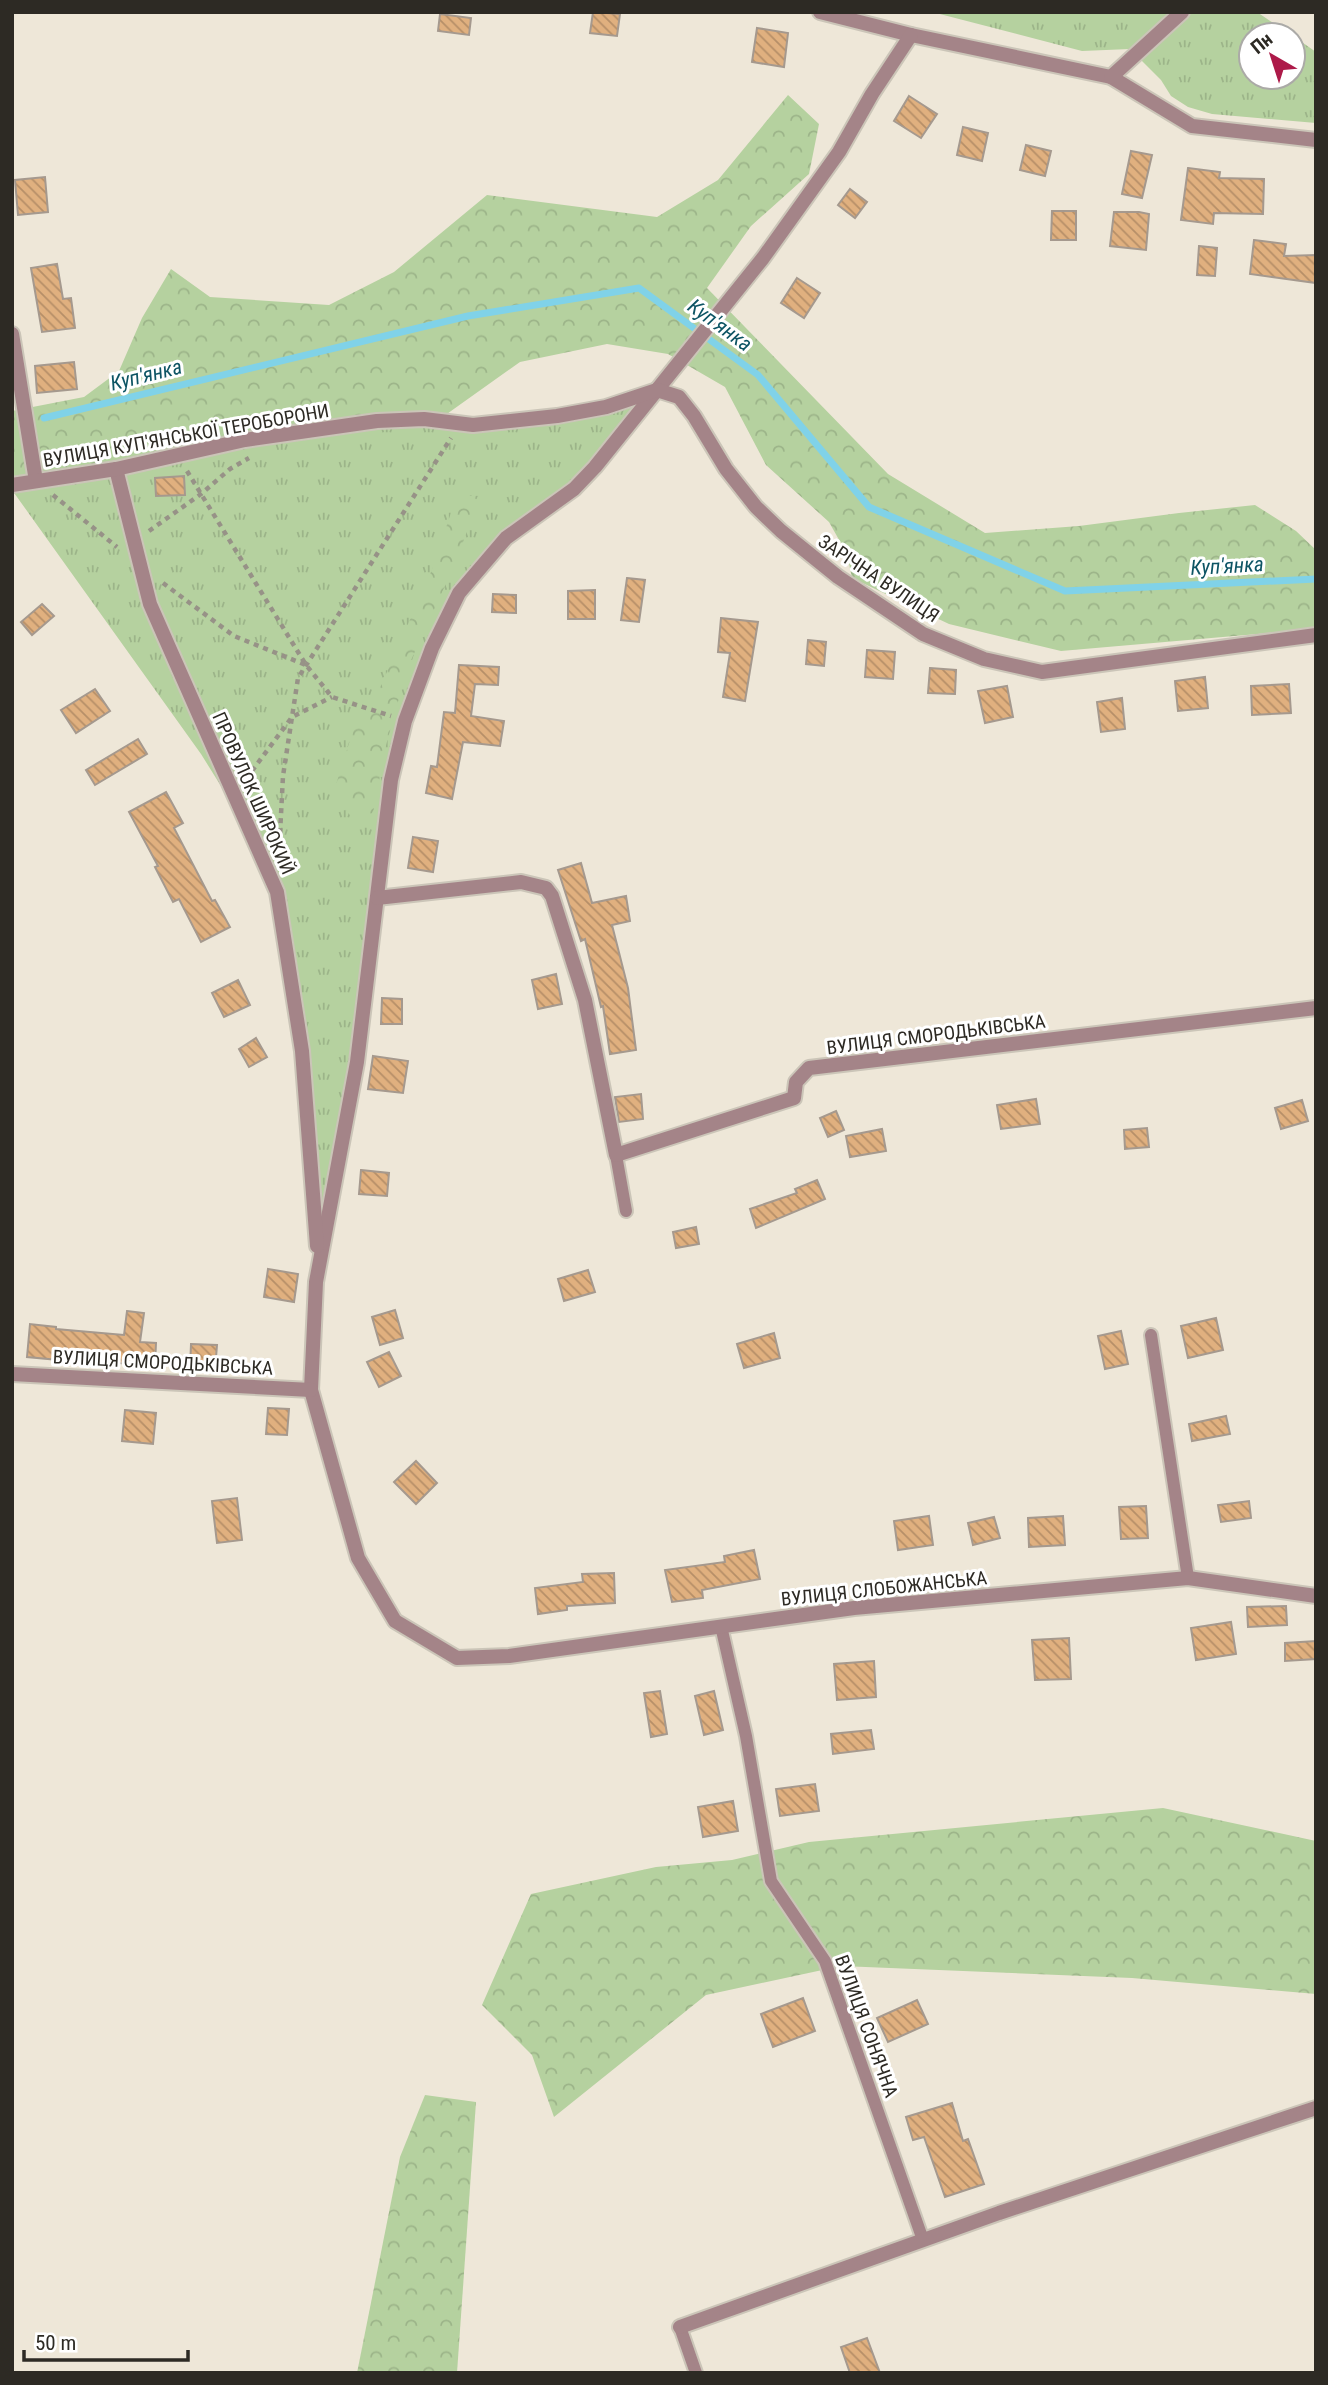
<svg xmlns="http://www.w3.org/2000/svg" width="1328" height="2385" font-family="'Roboto Condensed',sans-serif">
  <style>
    .grass { fill: url(#grass-tufts) }
    .forest { fill: url(#forest-crowns) }
    .lines { fill: none; stroke-linecap: round; stroke-linejoin: round }
    .stream { stroke: #80d2e8; stroke-width: 7 }
    .building { fill: url(#building-back-hatch); stroke: #a5998e; stroke-width: 2 }
    .service-casing { stroke: #cbc5b8; stroke-width: 16 }
    .minor-casing { stroke: #cbc5b8; stroke-width: 18 }
    .path { stroke: #979287; stroke-width: 4.5; stroke-dasharray: 5 5; stroke-linecap: butt }
    .service { stroke: #a48488; stroke-width: 12 }
    .minor { stroke: #a48488; stroke-width: 14 }
    .labels { text-anchor: middle; stroke-width: 6; stroke-linejoin: round; paint-order: stroke }
    .street-label { font-size: 19px; fill: #2d2a24; stroke: #fff }
    .water-label { font-size: 21px; font-style: italic; fill: #0d5464; stroke: #fff }
  </style>
  <defs>
    <pattern id="grass-tufts" width="24" height="20" patternUnits="userSpaceOnUse" patternTransform="scale(1.75)"><rect width="24" height="20" fill="#b5d19f"/><path d="M3 7l-1-3M5 7V3M7 7l1-3M15 17l-1-3M17 17v-4M19 17l1-3" fill="none" stroke="#9cb489"/></pattern>
    <pattern id="forest-crowns" width="20" height="18" patternUnits="userSpaceOnUse" patternTransform="scale(1.75)"><rect width="20" height="18" fill="#b5d19f"/><path d="M2 6a3 3 0 1 1 6 0M12 15a3 3 0 1 1 6 0" fill="none" stroke="#9cb489"/></pattern>
    <pattern id="building-back-hatch" width="6" height="6" patternUnits="userSpaceOnUse" patternTransform="scale(1.75)"><rect width="6" height="6" fill="#e0b07f"/><path d="M-1 5l2 2M0 0l6 6M5-1l2 2" fill="none" stroke="#b68f68"/></pattern>
  </defs>
  <rect width="100%" height="100%" fill="#eee7d8"/>
  <g class="grass">
    <polygon points="932,12 1257,12 1291,35 1251,35 1251,77 1293,77 1293,36 1316,52 1316,123 1212,114 1188,107 1171,96 1161,80 1130,49 1082,51"/>
    <polygon points="657,390 595,467 506,538 459,593 405,721 318,1269 309,1128 279,903 252,836 201,754 12,490 255,438 424,419 510,421"/>
  </g>
  <g class="forest">
    <polygon points="788,95 819,124 809,174 751,226 707,288 888,474 985,533 1079,526 1179,513 1255,505 1296,531 1316,550 1316,629 1061,651 949,624 852,578 847,554 829,522 766,465 725,387 668,354 607,344 520,362 437,421 397,412 12,485 12,411 84,397 119,371 142,318 171,269 210,297 329,305 394,272 487,195 657,217 718,180"/>
    <polygon points="457,495 480,496 455,564 407,669 385,749 373,813 351,817 334,791 356,721 371,708 431,572"/>
    <polygon points="1163,1808 1316,1841 1316,1994 1132,1978 841,1966 706,1995 554,2117 532,2055 482,2005 531,1894 656,1867 732,1860 809,1842"/>
    <polygon points="425,2095 476,2102 457,2373 357,2373 400,2157"/>
  </g>
  <g class="lines">
    <polyline class="stream" points="44,418 468,316 639,288 758,375 869,507 1065,591 1316,579"/>
  </g>
  <g class="building">
    <polygon points="593,12 620,14 617,36 590,33"/>
    <polygon points="440,14 471,18 469,35 438,31"/>
    <polygon points="757,28 788,33 784,67 752,62"/>
    <polygon points="909,96 937,114 921,138 894,121"/>
    <polygon points="963,127 988,133 982,161 957,155"/>
    <polygon points="1026,145 1051,151 1045,176 1020,170"/>
    <polygon points="1131,151 1152,155 1142,198 1122,194"/>
    <polygon points="1188,168 1220,172 1219,178 1264,179 1263,214 1214,213 1213,224 1181,220"/>
    <polygon points="45,177 48,212 18,215 15,180"/>
    <polygon points="850,189 867,202 855,218 838,205"/>
    <polygon points="1052,211 1076,211 1076,240 1051,240"/>
    <polygon points="1114,212 1139,212 1149,214 1146,250 1110,246"/>
    <polygon points="1254,240 1286,244 1284,256 1316,255 1316,283 1250,274"/>
    <polygon points="1199,246 1217,248 1215,276 1197,275"/>
    <polygon points="57,264 63,299 71,298 75,328 42,332 31,268"/>
    <polygon points="797,278 820,293 804,318 781,303"/>
    <polygon points="74,362 77,389 37,393 35,366"/>
    <polygon points="184,476 185,495 156,496 155,478"/>
    <polygon points="627,578 645,580 639,622 621,620"/>
    <polygon points="595,590 595,619 568,619 568,591"/>
    <polygon points="493,594 516,595 516,613 492,612"/>
    <polygon points="42,604 54,616 32,635 21,622"/>
    <polygon points="721,618 758,622 745,701 723,697 730,653 718,652"/>
    <polygon points="808,640 826,642 824,666 806,664"/>
    <polygon points="867,650 895,652 893,679 865,677"/>
    <polygon points="459,665 499,667 498,685 475,684 471,716 504,721 500,746 463,742 452,799 426,793 431,766 437,767 444,712 455,713"/>
    <polygon points="930,668 956,670 955,694 928,693"/>
    <polygon points="1205,677 1208,708 1178,711 1175,681"/>
    <polygon points="1289,684 1291,713 1252,715 1251,686"/>
    <polygon points="1007,686 1013,717 985,723 978,691"/>
    <polygon points="95,689 110,711 76,733 61,710"/>
    <polygon points="1122,698 1125,729 1101,732 1097,702"/>
    <polygon points="138,739 147,754 95,785 86,770"/>
    <polygon points="166,792 183,823 174,828 212,901 215,900 230,927 201,942 179,899 173,902 155,867 158,866 129,812"/>
    <polygon points="413,837 438,841 433,872 408,868"/>
    <polygon points="581,863 592,903 626,896 630,921 612,925 628,988 636,1050 610,1054 603,1006 601,1007 585,939 581,941 558,870"/>
    <polygon points="556,974 562,1004 538,1009 532,980"/>
    <polygon points="238,980 250,1005 224,1017 212,993"/>
    <polygon points="382,998 402,999 402,1024 381,1024"/>
    <polygon points="256,1038 267,1057 249,1067 239,1049"/>
    <polygon points="373,1056 408,1061 403,1093 368,1089"/>
    <polygon points="641,1094 643,1119 619,1122 615,1097"/>
    <polygon points="1036,1099 1040,1124 1001,1129 997,1105"/>
    <polygon points="1302,1100 1308,1121 1281,1129 1275,1108"/>
    <polygon points="836,1111 844,1130 828,1137 820,1118"/>
    <polygon points="1147,1128 1149,1147 1125,1149 1124,1130"/>
    <polygon points="882,1129 886,1151 850,1157 846,1136"/>
    <polygon points="361,1170 389,1173 387,1196 359,1194"/>
    <polygon points="817,1180 825,1199 756,1228 750,1209 797,1193 795,1189"/>
    <polygon points="696,1227 699,1244 676,1248 673,1232"/>
    <polygon points="268,1269 298,1274 294,1302 264,1297"/>
    <polygon points="588,1270 595,1292 564,1301 558,1279"/>
    <polygon points="395,1310 403,1338 380,1345 372,1317"/>
    <polygon points="127,1311 144,1313 140,1342 156,1343 155,1365 97,1362 97,1366 80,1364 80,1362 27,1357 30,1324 56,1327 56,1329 124,1335"/>
    <polygon points="1216,1318 1223,1350 1188,1358 1181,1326"/>
    <polygon points="1121,1331 1128,1364 1105,1369 1098,1336"/>
    <polygon points="774,1333 780,1358 744,1368 737,1344"/>
    <polygon points="191,1344 217,1345 215,1370 190,1369"/>
    <polygon points="389,1352 401,1376 379,1387 367,1362"/>
    <polygon points="268,1408 289,1409 287,1435 266,1434"/>
    <polygon points="125,1410 156,1413 153,1444 122,1441"/>
    <polygon points="1226,1416 1230,1434 1192,1441 1189,1424"/>
    <polygon points="416,1461 437,1483 416,1504 394,1482"/>
    <polygon points="237,1498 242,1540 217,1543 212,1501"/>
    <polygon points="1249,1501 1251,1518 1221,1522 1218,1505"/>
    <polygon points="1146,1506 1148,1538 1121,1539 1119,1507"/>
    <polygon points="929,1516 933,1545 898,1550 894,1521"/>
    <polygon points="1063,1516 1065,1545 1029,1547 1028,1518"/>
    <polygon points="994,1517 1000,1538 973,1545 968,1523"/>
    <polygon points="754,1550 760,1579 702,1590 703,1598 672,1602 665,1570 725,1562 724,1556"/>
    <polygon points="614,1573 615,1603 567,1606 567,1610 538,1614 535,1588 583,1582 582,1574"/>
    <polygon points="1286,1606 1287,1625 1248,1627 1247,1607"/>
    <polygon points="1231,1622 1236,1654 1196,1660 1191,1628"/>
    <polygon points="1069,1638 1071,1679 1035,1680 1032,1640"/>
    <polygon points="1316,1641 1316,1659 1285,1661 1285,1643"/>
    <polygon points="874,1661 876,1697 837,1700 834,1664"/>
    <polygon points="660,1691 667,1734 651,1737 644,1693"/>
    <polygon points="714,1691 723,1730 704,1735 695,1696"/>
    <polygon points="871,1730 874,1749 833,1754 831,1734"/>
    <polygon points="815,1784 819,1811 780,1816 776,1789"/>
    <polygon points="733,1801 738,1831 703,1837 698,1807"/>
    <polygon points="803,1998 815,2031 773,2047 761,2014"/>
    <polygon points="917,2000 928,2024 888,2042 877,2018"/>
    <polygon points="952,2103 963,2141 968,2139 984,2184 945,2197 924,2137 913,2140 906,2117"/>
    <polygon points="867,2338 880,2373 850,2373 841,2347"/>
  </g>
  <g class="lines">
    <g class="service-casing">
      <g id="service">
        <polyline points="616,1155 626,1211"/>
        <polyline points="1151,1335 1188,1578"/>
        <polyline points="721,1626 746,1736 771,1881 825,1961 923,2240"/>
        <polyline points="680,2327 696,2373"/>
      </g>
    </g>
    <g class="minor-casing">
      <g id="minor">
        <polyline points="820,12 911,35 1111,77 1192,126 1316,140"/>
        <polyline points="911,35 872,94 839,152 763,258 595,467 574,489 506,538 459,593 432,648 405,721 391,780 357,1062 316,1282 311,1390 358,1558 395,1621 457,1658 509,1656 854,1608 1188,1578 1316,1596"/>
        <polyline points="1111,77 1182,12"/>
        <polyline points="12,334 36,481"/>
        <polyline points="116,469 150,604 277,892 302,1051 317,1246"/>
        <polyline points="12,485 116,469 245,440 377,421 424,419 473,425 557,416 606,407 657,390 679,397 694,416 726,469 756,507 781,531 838,577 923,634 984,659 1042,672 1316,635"/>
        <polyline points="377,898 521,882 546,888 552,896 585,1000 616,1155 794,1098 796,1082 809,1068 1316,1008"/>
        <polyline points="12,1374 311,1390"/>
        <polyline points="680,2327 999,2213 1316,2108"/>
      </g>
    </g>
    <g class="path">
      <polyline points="187,471 306,665 332,697 391,716"/>
      <polyline points="53,495 117,547"/>
      <polyline points="149,531 201,494 230,469 249,458"/>
      <polyline points="163,583 234,636 306,665"/>
      <polyline points="246,779 292,717 332,697"/>
      <polyline points="279,853 283,776 298,678 451,438"/>
    </g>
    <use href="#service" class="service"/>
    <use href="#minor" class="minor"/>
  </g>
  <g class="labels">
    <g class="street-label">
      <text transform="translate(186 435) rotate(-10)" y="7">ВУЛИЦЯ КУП'ЯНСЬКОЇ ТЕРОБОРОНИ</text>
      <text transform="translate(879 578) rotate(34)" y="7">ЗАРІЧНА ВУЛИЦЯ</text>
      <text transform="translate(254 793) rotate(66)" y="7">ПРОВУЛОК ШИРОКИЙ</text>
      <text transform="translate(936 1034) rotate(-7)" y="7">ВУЛИЦЯ СМОРОДЬКІВСЬКА</text>
      <text transform="translate(163 1362) rotate(3)" y="7">ВУЛИЦЯ СМОРОДЬКІВСЬКА</text>
      <text transform="translate(884 1588) rotate(-6)" y="7">ВУЛИЦЯ СЛОБОЖАНСЬКА</text>
      <text transform="translate(867 2026) rotate(70)" y="7">ВУЛИЦЯ СОНЯЧНА</text>
    </g>
    <g class="water-label">
      <text transform="translate(720 325) rotate(36)" y="7">Куп'янка</text>
      <text transform="translate(146 375) rotate(-14)" y="7">Куп'янка</text>
      <text transform="translate(1227 566) rotate(-3)" y="7">Куп'янка</text>
    </g>
  </g>
  <rect width="1328" height="2385" fill="none" stroke="#2d2a24" stroke-width="28"/>
  <g transform="translate(1272 56) rotate(321)"><circle r="33" fill="#ffffff" stroke="#abaaa7" stroke-width="2"/>
  <path d="M0-5L12 26L0 18L-12 26Z" fill="#ad1a49"/>
  <text y="-10" font-size="19" font-weight="bold" text-anchor="middle" fill="#2d2a24">Пн</text>
  </g>
  <path d="M24 2350v10h164v-10" fill="none" stroke="#2d2a24" stroke-width="3.5"/>
  <text x="35" y="2350" font-size="21" fill="#2d2a24" stroke="#ffffff" stroke-width="5" paint-order="stroke">50 m</text>
</svg>
